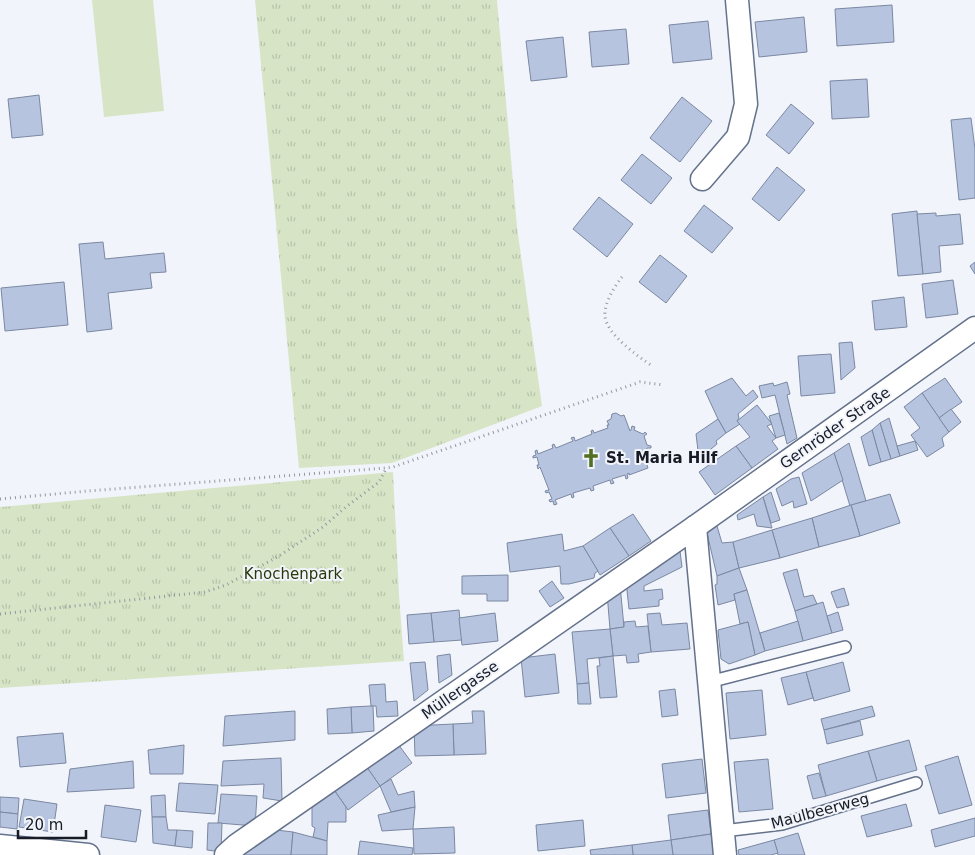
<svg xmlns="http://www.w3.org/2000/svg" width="975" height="855" font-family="'DejaVu Sans',sans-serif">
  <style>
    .grass { fill: url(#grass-tufts) }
    .garden { fill: #d7e5c6 }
    .building { fill: #b6c4e0; stroke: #7b88a2 }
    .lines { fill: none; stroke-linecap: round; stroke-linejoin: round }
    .lane-casing { stroke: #65728b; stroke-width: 14 }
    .street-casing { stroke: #65728b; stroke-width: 25 }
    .path { stroke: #9498a0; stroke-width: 3; stroke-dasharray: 1 4; stroke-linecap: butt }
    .lane { stroke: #fff; stroke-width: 11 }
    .street { stroke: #fff; stroke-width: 22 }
    .labels { text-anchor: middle; stroke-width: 4; stroke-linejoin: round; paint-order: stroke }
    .street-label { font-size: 15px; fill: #161b25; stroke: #f1f4fa }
    .poi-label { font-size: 15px; font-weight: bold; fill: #161b25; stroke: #f1f4fa; text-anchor: start }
    .park-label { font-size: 15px; fill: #283909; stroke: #f1f4fa }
  </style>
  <defs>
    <pattern id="grass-tufts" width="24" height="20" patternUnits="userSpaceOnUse" patternTransform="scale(1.25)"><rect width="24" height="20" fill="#d7e5c6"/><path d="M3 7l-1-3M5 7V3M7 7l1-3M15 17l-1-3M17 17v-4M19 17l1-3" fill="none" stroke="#b8c4aa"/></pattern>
  </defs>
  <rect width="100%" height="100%" fill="#f1f4fa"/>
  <g class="grass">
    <polygon points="255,0 497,0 517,227 542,406 392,463 299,468"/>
    <polygon points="393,472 399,595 404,661 0,688 0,507"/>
  </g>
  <polygon class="garden" points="92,0 153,0 164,111 104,117"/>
  <g class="building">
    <polygon points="892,5 894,42 837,46 835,9"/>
    <polygon points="804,17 807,52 759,57 755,22"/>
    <polygon points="708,21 712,59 673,63 669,25"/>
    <polygon points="626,29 629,64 592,67 589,32"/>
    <polygon points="563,37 567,77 531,81 526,41"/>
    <polygon points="867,79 869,117 832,119 830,81"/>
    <polygon points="39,95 43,135 12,138 8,99"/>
    <polygon points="682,97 712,121 680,162 650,138"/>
    <polygon points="791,104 814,123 789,154 766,135"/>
    <polygon points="971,118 975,149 975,198 959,200 951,120"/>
    <polygon points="642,154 672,178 651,204 621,180"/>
    <polygon points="777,167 805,190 779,221 752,199"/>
    <polygon points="599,197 633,224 607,257 573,229"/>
    <polygon points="704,205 733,228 712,253 684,231"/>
    <polygon points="917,211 923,274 898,276 892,214"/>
    <polygon points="936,213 936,216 960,214 963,244 939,246 941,272 923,274 917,214"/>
    <polygon points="103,242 105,259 164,253 166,272 150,273 152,288 108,293 112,329 87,332 79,244"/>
    <polygon points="660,255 687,276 666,303 639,282"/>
    <polygon points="975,262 975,274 970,266"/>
    <polygon points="953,280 958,314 926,318 922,284"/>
    <polygon points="64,282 68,325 5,331 1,288"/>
    <polygon points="904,297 907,327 875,330 872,301"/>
    <polygon points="852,342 855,368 841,380 839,343"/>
    <polygon points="831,354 835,393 801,396 798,356"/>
    <polygon points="732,378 746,396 753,390 758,397 738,414 739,418 737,421 740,424 726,433 718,419 705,391"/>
    <polygon points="945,378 962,402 939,418 922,393"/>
    <polygon points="787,382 790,394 787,395 797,438 787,444 775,395 762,398 759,386 773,383 774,386"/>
    <polygon points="922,393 949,432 942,438 944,446 927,457 911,435 920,428 904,407"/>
    <polygon points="757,405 772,424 767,426 776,438 772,441 778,449 752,468 736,446 750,437 737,421"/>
    <polygon points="951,409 961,422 949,432 939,418"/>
    <polygon points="616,413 621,416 624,415 630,431 631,430 632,426 635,427 634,430 643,434 645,432 647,434 644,436 647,445 651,446 651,448 647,448 644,456 646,458 645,459 648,468 629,475 629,473 627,474 628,478 626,479 625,475 612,479 614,483 611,484 610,480 593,486 594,490 591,491 590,488 573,493 574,497 572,498 571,494 555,500 557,504 554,505 553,501 550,502 549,500 552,499 549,492 546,493 545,491 549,490 540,467 538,469 537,465 539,465 537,457 533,458 533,456 536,455 535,451 537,450 538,454 553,448 552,445 554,444 556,448 573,441 571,438 574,437 575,441 592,434 591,431 593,430 594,433 608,428 607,425 609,425 607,421 611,419 612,414"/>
    <polygon points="779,413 785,435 776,438 769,416"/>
    <polygon points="889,418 900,456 891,459 880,423"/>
    <polygon points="718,419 726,433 716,441 717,444 699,459 696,434"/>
    <polygon points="880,423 891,459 881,462 872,430"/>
    <polygon points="872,430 881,462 869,466 861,437"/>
    <polygon points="915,441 918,450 900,456 897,446"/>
    <polygon points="849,443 866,501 850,506 834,453"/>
    <polygon points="736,446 752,468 715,495 699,472"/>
    <polygon points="834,453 843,480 811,501 802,473"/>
    <polygon points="799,477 807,504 794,508 793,501 782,506 776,489 791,479"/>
    <polygon points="771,492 780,520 771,523 763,497"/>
    <polygon points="890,494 900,523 860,536 851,505"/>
    <polygon points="763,497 772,528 757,526 754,514 738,520 737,515"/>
    <polygon points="851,505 860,536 819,547 812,518"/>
    <polygon points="633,514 651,541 629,556 610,528"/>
    <polygon points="812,518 819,547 780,558 772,530"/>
    <polygon points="717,526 722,543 733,542 739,568 717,576 707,533"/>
    <polygon points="610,528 629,556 600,575 583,546"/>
    <polygon points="772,530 780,558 739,568 733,542"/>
    <polygon points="562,534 564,551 583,546 598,571 595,573 594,578 569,584 561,584 560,566 510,572 507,543"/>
    <polygon points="679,551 680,551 682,567 644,586 644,591 662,589 663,599 659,600 659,606 629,609 626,581"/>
    <polygon points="739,568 747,590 734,594 735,600 718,605 715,585 717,584 717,576"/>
    <polygon points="797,569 804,597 813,595 817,604 795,611 783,573"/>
    <polygon points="508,575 508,601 487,601 487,594 462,594 462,576"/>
    <polygon points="552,581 564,598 550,607 539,591"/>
    <polygon points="620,585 624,627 610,629 607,593"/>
    <polygon points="844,588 849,605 837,608 831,592"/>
    <polygon points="747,590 765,651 755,655 748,622 740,624 734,594"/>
    <polygon points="823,602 832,633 803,641 795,611"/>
    <polygon points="459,610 462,640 434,642 431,613"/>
    <polygon points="838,612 843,630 832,633 827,616"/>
    <polygon points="431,613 434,642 409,644 407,615"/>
    <polygon points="495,613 498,641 462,645 459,618"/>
    <polygon points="660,613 662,625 687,623 690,649 651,652 647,614"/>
    <polygon points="635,621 636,627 648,626 651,652 638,654 639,662 627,663 626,655 613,656 610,629 624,627 624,622"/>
    <polygon points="798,621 803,641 765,651 760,633"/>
    <polygon points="748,622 755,655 729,664 721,659 718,630"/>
    <polygon points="610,629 613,656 587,659 589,683 577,684 572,632"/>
    <polygon points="450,654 452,675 439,683 437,656"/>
    <polygon points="555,654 559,693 525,697 521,658"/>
    <polygon points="613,656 617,697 600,698 597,666 600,666 599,658"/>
    <polygon points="425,662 428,690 414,701 410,663"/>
    <polygon points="843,662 850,691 814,701 806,672"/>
    <polygon points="806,672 813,698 788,705 781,678"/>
    <polygon points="589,683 591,704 578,704 577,684"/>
    <polygon points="385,684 386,702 397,701 398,716 377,717 376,706 371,706 369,685"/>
    <polygon points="675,689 678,715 662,717 659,691"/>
    <polygon points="762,690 766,735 730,739 726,693"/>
    <polygon points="371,706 373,706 374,731 352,733 351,707"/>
    <polygon points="872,706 875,716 824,730 821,719"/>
    <polygon points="351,707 352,733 328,734 327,709"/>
    <polygon points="295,711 295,740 223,746 225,716"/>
    <polygon points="472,711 484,711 486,754 454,755 453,724 473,723"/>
    <polygon points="860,721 863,735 827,744 824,730"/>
    <polygon points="453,724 454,755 415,756 414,726"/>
    <polygon points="63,733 66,763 20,767 17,737"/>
    <polygon points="395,740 412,763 380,786 364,763"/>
    <polygon points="909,740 917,770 877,781 868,751"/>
    <polygon points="184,745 183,774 150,774 148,750"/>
    <polygon points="868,751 877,781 826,796 818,765"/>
    <polygon points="958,756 972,805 939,814 925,766"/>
    <polygon points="281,758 282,801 263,798 264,784 221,786 223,761"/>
    <polygon points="702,759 706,793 666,798 662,764"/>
    <polygon points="768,759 773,809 739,812 734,762"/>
    <polygon points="133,761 134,788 67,792 70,769"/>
    <polygon points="364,763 380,786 348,810 332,787"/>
    <polygon points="819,773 826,796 813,799 807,776"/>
    <polygon points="391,779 398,795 414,791 415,807 391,812 380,786"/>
    <polygon points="179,783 218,785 215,814 176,811"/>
    <polygon points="332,787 346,807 346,822 328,822 327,841 313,837 315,828 312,826 312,801"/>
    <polygon points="221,794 257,796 255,826 218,823"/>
    <polygon points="165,795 166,817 152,817 151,796"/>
    <polygon points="0,797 19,798 18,814 0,812"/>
    <polygon points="24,799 57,804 53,832 19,827"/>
    <polygon points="906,804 912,826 867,837 861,816"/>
    <polygon points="105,805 141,810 136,842 101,837"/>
    <polygon points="415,807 413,829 382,831 378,815"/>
    <polygon points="708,810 711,834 671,840 668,815"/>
    <polygon points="0,812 18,814 17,829 0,827"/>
    <polygon points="152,817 166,817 168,830 177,830 175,846 153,843"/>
    <polygon points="975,818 975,836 935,847 931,830"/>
    <polygon points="583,820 585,846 538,851 536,825"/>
    <polygon points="208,823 222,823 221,852 207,850"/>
    <polygon points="454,827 455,853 414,854 413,829"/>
    <polygon points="268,829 293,832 291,855 241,855"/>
    <polygon points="177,830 193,831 192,848 175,846"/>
    <polygon points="293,832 327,841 327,855 291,855"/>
    <polygon points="798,833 805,855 778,855 774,840"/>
    <polygon points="711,834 714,855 673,855 671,840"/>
    <polygon points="671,840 673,855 633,855 632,845"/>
    <polygon points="774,840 778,853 771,855 739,855 738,850"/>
    <polygon points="360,841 413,848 412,855 358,855"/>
    <polygon points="632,845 633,855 591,855 590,850"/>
  </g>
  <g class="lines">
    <g class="lane-casing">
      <g id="lane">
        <polyline points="709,682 845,647"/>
        <polyline points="723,831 782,824 916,783"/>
      </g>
    </g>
    <g class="street-casing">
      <g id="street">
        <polyline points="702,179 738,137 746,104 737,0"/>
        <polyline points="695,527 725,855"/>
        <polyline points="0,846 88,855"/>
        <polyline points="226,855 237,845 695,527 975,328"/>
      </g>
    </g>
    <g class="path">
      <path d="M622,277C614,287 604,303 605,316C606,334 638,356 652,366"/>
      <polyline points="0,499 88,491 386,468 393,467 640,382 664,385"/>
      <polyline points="0,614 205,592 226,585 279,556 323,527 347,506 379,482 386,469"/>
    </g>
    <use href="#lane" class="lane"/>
    <use href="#street" class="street"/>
  </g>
  <defs>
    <g id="church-bare" transform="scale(1.5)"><path d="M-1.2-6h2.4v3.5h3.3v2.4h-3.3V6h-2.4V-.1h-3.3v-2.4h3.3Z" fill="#526f23" stroke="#f1f4fa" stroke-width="2.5" paint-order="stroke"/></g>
  </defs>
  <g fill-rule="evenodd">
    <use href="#church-bare" x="591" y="458"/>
  </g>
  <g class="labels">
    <g class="street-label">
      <text transform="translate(835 428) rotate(-35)" y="5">Gernröder Straße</text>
      <text transform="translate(460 690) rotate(-35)" y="5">Müllergasse</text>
      <text transform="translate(820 811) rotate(-15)" y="5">Maulbeerweg</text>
    </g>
    <g class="poi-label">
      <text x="606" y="463">St. Maria Hilf</text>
    </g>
    <g class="park-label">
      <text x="293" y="579">Knochenpark</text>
    </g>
  </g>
  <path d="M18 830v8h68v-8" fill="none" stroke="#161b25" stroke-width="2.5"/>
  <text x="25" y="830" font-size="15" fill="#161b25" stroke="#f1f4fa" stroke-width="4" paint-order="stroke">20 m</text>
</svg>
